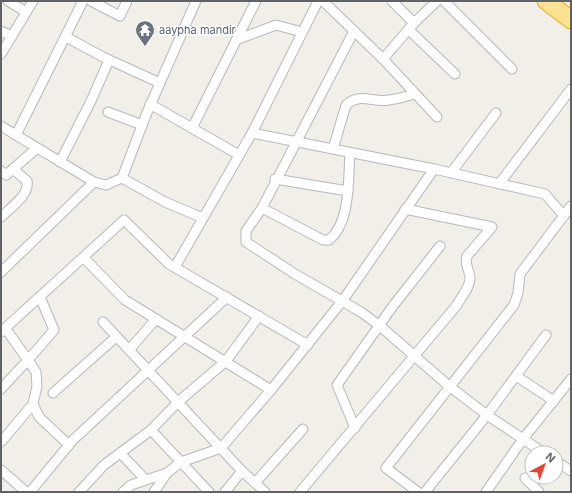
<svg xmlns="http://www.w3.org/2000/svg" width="572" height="493" font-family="Inter,sans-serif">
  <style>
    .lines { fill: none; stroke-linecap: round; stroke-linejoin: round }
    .street-casing { stroke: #b5b8bc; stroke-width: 11 }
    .highway-casing { stroke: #f9ab00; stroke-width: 19 }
    .street { stroke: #fff; stroke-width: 9 }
    .highway { stroke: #fde293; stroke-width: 17 }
    .labels { text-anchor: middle; stroke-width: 3; stroke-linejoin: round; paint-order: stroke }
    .worship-label { font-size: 11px; fill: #5b616d; stroke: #fff; text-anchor: start }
  </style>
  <rect width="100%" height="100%" fill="#f1efe8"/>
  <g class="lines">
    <g class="street-casing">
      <g id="street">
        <polyline points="8,1 26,12"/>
        <polyline points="91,1 120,16 127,1"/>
        <polyline points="323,1 383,59 414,23 437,1"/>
        <polyline points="392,1 414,23"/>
        <polyline points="444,1 512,69"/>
        <polyline points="409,30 455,74"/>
        <polyline points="1,31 12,36"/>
        <polyline points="354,31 262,208 246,231 246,242 295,274 361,312 380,326 449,386 487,415 544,453"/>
        <polyline points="66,37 103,57 160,83"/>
        <polyline points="236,40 276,25 302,32"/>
        <polyline points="1,54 33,1"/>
        <polyline points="383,59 437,117"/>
        <polyline points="150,104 239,155"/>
        <polyline points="108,112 142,125"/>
        <polyline points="1,126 94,182 106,185 122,178 146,115 196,1"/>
        <polyline points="192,128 256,1"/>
        <polyline points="252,133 434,169 545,194 564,216"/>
        <polyline points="16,135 83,1"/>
        <path d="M333,149L346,105C360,92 373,103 389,100C398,99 407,96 415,94"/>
        <polyline points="60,162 91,101 109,60"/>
        <polyline points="1,171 6,175 37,148"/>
        <polyline points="451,173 496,113"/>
        <polyline points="122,178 165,202 203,218"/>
        <polyline points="275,179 348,191"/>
        <polyline points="499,184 571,89"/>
        <path d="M262,208L323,240H329C351,222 348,179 350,153"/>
        <path d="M1,217C10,208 30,195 27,181L13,169"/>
        <polyline points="84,258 125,300 271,390"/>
        <polyline points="175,267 252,133 318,1"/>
        <polyline points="1,272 94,182"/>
        <polyline points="40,297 54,330 28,360 36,372 37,386 33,404 39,417 69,445"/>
        <polyline points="103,322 242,471 265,492"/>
        <polyline points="1,332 124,220 169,264 308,345"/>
        <polyline points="129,350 156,319"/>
        <polyline points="516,376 554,401"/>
        <polyline points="1,389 28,360 5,328"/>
        <polyline points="53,393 116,337"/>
        <polyline points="355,428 337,385 393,306 440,246"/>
        <polyline points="151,430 209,492"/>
        <polyline points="1,442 33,404"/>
        <polyline points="120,453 145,479"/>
        <polyline points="556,461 571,471"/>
        <polyline points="1,470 26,492"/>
        <polyline points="525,478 539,492"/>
        <polyline points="255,483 303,429"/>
        <polyline points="30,492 73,440 227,297"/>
        <polyline points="79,492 104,465 151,430 178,402 226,361 259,316"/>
        <polyline points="123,492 131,485 167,473 181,462 221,448 271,390 343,300 434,169"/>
        <polyline points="154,492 167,473"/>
        <polyline points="225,492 242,471"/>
        <path d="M300,492L457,305C461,297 471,286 470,277C469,269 464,264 467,256L492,227L405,209"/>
        <polyline points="418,492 386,468 514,305 518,293 520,274 571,206"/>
        <polyline points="425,492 487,415 546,335"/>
        <polyline points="486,492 523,439 571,379"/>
      </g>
    </g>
    <g class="highway-casing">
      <polyline id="highway" points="546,1 571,20"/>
    </g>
    <use href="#street" class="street"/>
    <use href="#highway" class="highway"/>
  </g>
  <defs>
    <g id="temple-pin" transform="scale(1)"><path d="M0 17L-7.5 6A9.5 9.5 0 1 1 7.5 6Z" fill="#6b7280" stroke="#fff"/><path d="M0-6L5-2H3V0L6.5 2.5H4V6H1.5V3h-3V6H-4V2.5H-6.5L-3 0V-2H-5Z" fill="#fff"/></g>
  </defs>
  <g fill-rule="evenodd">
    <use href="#temple-pin" x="145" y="30"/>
  </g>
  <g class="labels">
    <g class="worship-label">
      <text x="159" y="34">aaypha mandir</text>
    </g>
  </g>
  <rect width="572" height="493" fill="none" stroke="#5f6368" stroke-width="4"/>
  <g transform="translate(544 465) rotate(41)"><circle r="19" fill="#ffffff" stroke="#bfc1c3"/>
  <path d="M0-3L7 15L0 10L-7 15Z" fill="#ea4335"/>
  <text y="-6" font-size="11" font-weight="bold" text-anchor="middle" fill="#5f6368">N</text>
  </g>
</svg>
